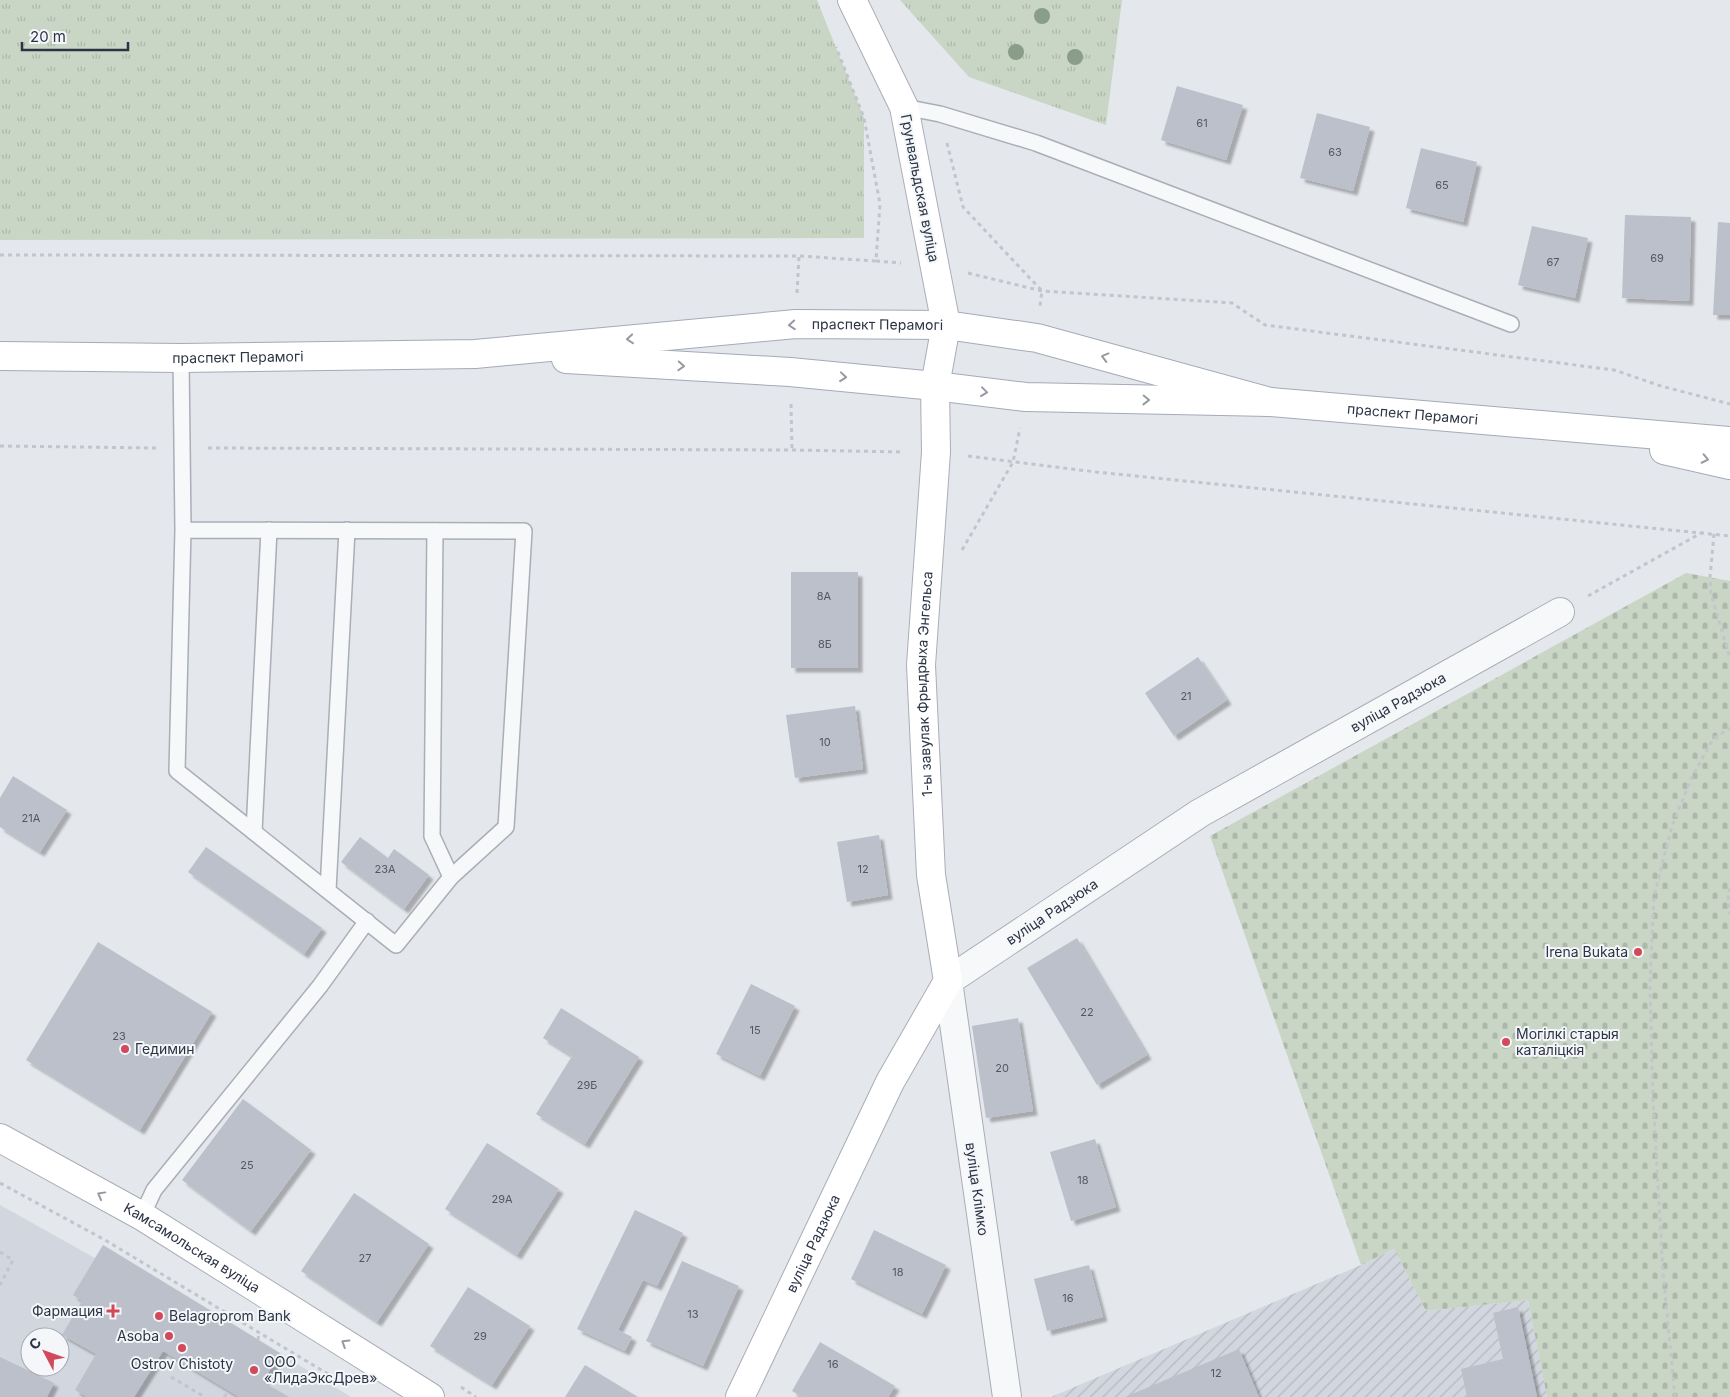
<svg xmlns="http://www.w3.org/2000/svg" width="1730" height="1397" font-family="Inter,sans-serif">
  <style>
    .built { fill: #d2d6de; fill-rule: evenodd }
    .industrial { fill: url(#industrial-furrows) }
    .grass { fill: url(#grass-tufts) }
    .cemetery { fill: url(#cemetery-stones) }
    .building { fill: #bbc0ca; filter: url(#shadow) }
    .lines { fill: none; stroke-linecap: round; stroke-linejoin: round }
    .lane-casing { stroke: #a9aeb7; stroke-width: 18 }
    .street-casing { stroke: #a9aeb7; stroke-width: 30 }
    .secondary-casing { stroke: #a9aeb7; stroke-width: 30 }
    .primary-casing { stroke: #a3abb8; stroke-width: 30 }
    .path { stroke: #c2c5cb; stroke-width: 3; stroke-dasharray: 4 4; stroke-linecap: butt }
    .lane { stroke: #f7f8fa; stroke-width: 15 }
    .street { stroke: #f7f8fa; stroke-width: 28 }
    .secondary { stroke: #fff; stroke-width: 28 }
    .primary { stroke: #fff; stroke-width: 28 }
    .tree { fill: #899d89 }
    .oneway { stroke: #959aa2 }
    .poi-dot { fill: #d1495b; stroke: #f4f6f9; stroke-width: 2 }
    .labels { text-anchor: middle; stroke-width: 4; stroke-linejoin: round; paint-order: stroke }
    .number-label { font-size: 11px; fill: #4f5766 }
    .street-label { font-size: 14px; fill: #2b3445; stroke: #f4f6f9 }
    .poi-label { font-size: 14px; fill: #2b3445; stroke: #f4f6f9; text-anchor: start }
  </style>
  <defs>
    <pattern id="industrial-furrows" width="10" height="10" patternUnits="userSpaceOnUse" patternTransform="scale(1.25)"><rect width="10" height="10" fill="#d2d6de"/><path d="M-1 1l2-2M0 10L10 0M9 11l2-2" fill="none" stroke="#b4b8c0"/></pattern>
    <pattern id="grass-tufts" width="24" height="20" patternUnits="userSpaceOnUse" patternTransform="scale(1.25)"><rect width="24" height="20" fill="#c9d6c5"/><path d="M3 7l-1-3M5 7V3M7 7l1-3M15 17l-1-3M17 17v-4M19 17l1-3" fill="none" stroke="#adb8ab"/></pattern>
    <pattern id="cemetery-stones" width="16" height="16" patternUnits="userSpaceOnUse" patternTransform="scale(1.25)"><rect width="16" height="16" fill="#c9d6c5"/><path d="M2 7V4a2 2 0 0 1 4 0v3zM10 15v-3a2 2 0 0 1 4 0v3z" fill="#adb8ab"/></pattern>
    <filter id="shadow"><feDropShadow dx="4.5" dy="4.5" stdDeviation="1" flood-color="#0004"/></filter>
  </defs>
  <rect width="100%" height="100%" fill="#e4e7ec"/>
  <path class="built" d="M0,1205L95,1258L103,1245L351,1397H0ZM30,1337H60V1367H30Z"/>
  <polygon class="industrial" points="1394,1249 1426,1311 1528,1300 1547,1397 1051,1397 1361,1265"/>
  <g class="grass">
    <polygon points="0,0 817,0 864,118 864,238 0,240"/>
    <polygon points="900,0 1122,0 1106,125 969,77"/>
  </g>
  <polygon class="cemetery" points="1686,573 1730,581 1730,1397 1547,1397 1528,1300 1426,1311 1394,1249 1361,1265 1210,836"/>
  <g class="building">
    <polygon points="1177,86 1243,105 1226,160 1161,140"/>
    <polygon points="1317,113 1370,127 1353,191 1300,178"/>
    <polygon points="1421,148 1477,162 1463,222 1406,208"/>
    <polygon points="1625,215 1691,217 1689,301 1622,298"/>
    <polygon points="1718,222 1730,223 1730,315 1713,315"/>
    <polygon points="1532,226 1588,238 1575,298 1518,285"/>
    <rect x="791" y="572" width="67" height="96"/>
    <polygon points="1198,657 1227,700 1174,736 1145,693"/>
    <polygon points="855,706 863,769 795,778 786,715"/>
    <polygon points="13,776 67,810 40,852 0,827 0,798"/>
    <polygon points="879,835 888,895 847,902 837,842"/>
    <polygon points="360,837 388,858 394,849 429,875 404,909 341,862"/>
    <polygon points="206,847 322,928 304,954 188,872"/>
    <polygon points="1077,938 1147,1055 1097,1085 1027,968"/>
    <polygon points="98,942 212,1012 140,1130 26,1060"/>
    <polygon points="751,984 795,1006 760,1076 716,1054"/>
    <polygon points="561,1008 639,1057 585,1144 536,1114 572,1056 543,1038"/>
    <polygon points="1018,1018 1033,1111 986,1118 972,1026"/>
    <polygon points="243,1099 311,1150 251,1231 182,1180"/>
    <polygon points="1095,1139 1116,1207 1071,1221 1050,1152"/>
    <polygon points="487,1143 559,1189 517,1255 445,1209"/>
    <polygon points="354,1193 429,1244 377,1322 301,1271"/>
    <polygon points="635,1210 683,1233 657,1286 643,1280 618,1330 632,1337 625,1351 577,1329"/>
    <polygon points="874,1230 946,1265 922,1314 851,1279"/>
    <polygon points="103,1245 280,1353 263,1382 289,1397 239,1397 163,1351 134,1397 87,1397 75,1390 96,1354 62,1335 82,1301 73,1295"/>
    <polygon points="682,1261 739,1286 703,1366 646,1341"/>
    <polygon points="1089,1265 1103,1317 1047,1331 1034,1279"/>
    <polygon points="468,1287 530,1326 492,1385 430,1346"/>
    <polygon points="1518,1307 1537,1397 1467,1397 1461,1369 1503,1359 1493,1313"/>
    <polygon points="820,1342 895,1386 888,1397 802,1397 792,1391"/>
    <polygon points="1239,1349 1259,1397 1125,1397"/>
    <polygon points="0,1357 54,1383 47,1397 0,1397"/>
    <polygon points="585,1365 638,1397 565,1397"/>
  </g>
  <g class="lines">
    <g class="lane-casing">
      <g id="lane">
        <polyline points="904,107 940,114 1036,143 1511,324"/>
        <polyline points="181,358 183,530 177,771 396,945 451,877 506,827 524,531 183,530"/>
        <polyline points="435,531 432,836 451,877"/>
        <polyline points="254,832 269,530"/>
        <polyline points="328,890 347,530"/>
        <polyline points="142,1216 154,1190 320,986 367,921"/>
      </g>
    </g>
    <g class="street-casing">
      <g id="street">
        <path id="s1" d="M1007,1397L948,981L1200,813L1560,612"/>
      </g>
    </g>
    <g class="secondary-casing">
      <g id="secondary">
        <path id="s2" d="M0,1138L142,1216L430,1397"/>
        <path id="s3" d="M740,1397L890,1082L948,981L931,875L921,665L936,452L935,386L946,325L904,107L852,0"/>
      </g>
    </g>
    <g class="primary-casing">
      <g id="primary">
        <path id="s4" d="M0,356L181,358L475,354L796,324L946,325L1037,338L1270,402"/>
        <path id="s5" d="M566,359L790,372L935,386L1026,397L1270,402L1730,441"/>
        <polyline points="1664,450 1730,465"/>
      </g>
    </g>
    <g class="path">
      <polyline points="947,143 963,207 1042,291 1040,306"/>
      <polyline points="0,255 799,256 876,261 880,204 864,118 836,47"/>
      <polyline points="876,261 901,263"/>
      <polyline points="968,273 1042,291 1232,303 1265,325 1614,370 1661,386 1730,404"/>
      <polyline points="797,293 799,256"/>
      <polyline points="791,404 792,450"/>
      <polyline points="0,446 157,448"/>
      <polyline points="208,448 792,450 904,452"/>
      <polyline points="968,456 1096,472 1730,536"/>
      <polyline points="1714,534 1710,577 1711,594 1730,658"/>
      <polyline points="962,550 1013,462 1020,428"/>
      <polyline points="1588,596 1703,532"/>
      <polyline points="1730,888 1728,895 1730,914"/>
      <polyline points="0,1183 105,1240 328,1374"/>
      <polyline points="0,1252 13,1260 0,1285"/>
      <polyline points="258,1340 259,1332"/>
      <polyline points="171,1377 205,1397"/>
      <polyline points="461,1387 476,1397"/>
      <polyline points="224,1397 229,1391"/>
      <polyline points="1675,1397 1663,1272 1653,1099 1650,984 1654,896 1672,826 1691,779 1713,739 1730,728"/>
    </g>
    <use href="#lane" class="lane"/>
    <use href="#street" class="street"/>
    <use href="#secondary" class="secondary"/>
    <use href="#primary" class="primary"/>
  </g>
  <g class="tree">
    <circle cx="1042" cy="16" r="8"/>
    <circle cx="1016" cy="52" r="8"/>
    <circle cx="1075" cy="57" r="8"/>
  </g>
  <defs><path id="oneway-chevron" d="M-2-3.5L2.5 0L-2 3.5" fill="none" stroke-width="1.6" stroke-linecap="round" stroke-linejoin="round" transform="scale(1.25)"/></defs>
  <g class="oneway">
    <use href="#oneway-chevron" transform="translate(792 325) rotate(176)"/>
    <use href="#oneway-chevron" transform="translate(630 339) rotate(175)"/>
    <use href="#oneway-chevron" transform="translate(1105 357) rotate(-165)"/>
    <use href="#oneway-chevron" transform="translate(681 366) rotate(3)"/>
    <use href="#oneway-chevron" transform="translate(843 377) rotate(6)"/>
    <use href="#oneway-chevron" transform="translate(984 392) rotate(7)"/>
    <use href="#oneway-chevron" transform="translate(1146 400) rotate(1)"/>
    <use href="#oneway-chevron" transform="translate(1705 459) rotate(12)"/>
    <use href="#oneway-chevron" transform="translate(101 1195) rotate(-151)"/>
    <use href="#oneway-chevron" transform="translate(345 1343) rotate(-148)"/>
  </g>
  <g class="poi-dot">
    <circle cx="1638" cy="952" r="5"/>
    <circle cx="1506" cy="1042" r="5"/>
    <circle cx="125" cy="1049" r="5"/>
    <path d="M110.5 1303.5h5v5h5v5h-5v5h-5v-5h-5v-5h5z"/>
    <circle cx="159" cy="1316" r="5"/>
    <circle cx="169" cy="1336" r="5"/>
    <circle cx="182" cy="1348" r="5"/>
    <circle cx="254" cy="1370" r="5"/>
  </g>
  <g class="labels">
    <g class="number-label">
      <text x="1202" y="127">61</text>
      <text x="1335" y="156">63</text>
      <text x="1442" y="189">65</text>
      <text x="1657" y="262">69</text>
      <text x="1553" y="266">67</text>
      <text x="824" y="600">8А</text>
      <text x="825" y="648">8Б</text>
      <text x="1186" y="700">21</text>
      <text x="825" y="746">10</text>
      <text x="31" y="822">21А</text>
      <text x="385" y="873">23А</text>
      <text x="863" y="873">12</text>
      <text x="1087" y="1016">22</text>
      <text x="755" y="1034">15</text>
      <text x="119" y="1040">23</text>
      <text x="1002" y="1072">20</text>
      <text x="587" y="1089">29Б</text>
      <text x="247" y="1169">25</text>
      <text x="1083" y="1184">18</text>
      <text x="502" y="1203">29А</text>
      <text x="365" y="1262">27</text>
      <text x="898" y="1276">18</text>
      <text x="1068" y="1302">16</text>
      <text x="693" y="1318">13</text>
      <text x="480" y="1340">29</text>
      <text x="833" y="1368">16</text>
      <text x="1216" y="1377">12</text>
    </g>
    <g class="street-label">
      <text transform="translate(920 188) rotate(79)" y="5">Грунвальдская вуліца</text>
      <text dy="5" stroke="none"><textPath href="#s4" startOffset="879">праспект Перамогі</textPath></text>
      <text dy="5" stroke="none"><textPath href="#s4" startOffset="238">праспект Перамогі</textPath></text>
      <text dy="5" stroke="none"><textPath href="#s5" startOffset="849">праспект Перамогі</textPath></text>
      <text dy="5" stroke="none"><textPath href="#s3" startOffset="764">1-ы завулак Фрыдрыха Энгельса</textPath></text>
      <text dy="5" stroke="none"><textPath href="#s1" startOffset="950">вуліца Радзюка</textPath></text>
      <text dy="5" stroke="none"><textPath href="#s1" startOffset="545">вуліца Радзюка</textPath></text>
      <text transform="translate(977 1189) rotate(82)" y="5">вуліца Клімко</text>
      <text dy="5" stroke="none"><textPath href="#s3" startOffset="170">вуліца Радзюка</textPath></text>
      <text dy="5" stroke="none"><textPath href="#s2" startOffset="221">Камсамольская вуліца</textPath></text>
    </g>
    <g class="poi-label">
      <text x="1628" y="957" text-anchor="end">Irena Bukata</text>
      <text x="1516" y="1039">Могілкі старыя<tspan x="1516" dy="16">каталіцкія</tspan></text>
      <text x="135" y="1054">Гедимин</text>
      <text x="103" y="1316" text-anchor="end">Фармация</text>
      <text x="169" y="1321">Belagroprom Bank</text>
      <text x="159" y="1341" text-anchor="end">Asoba</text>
      <text x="264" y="1367">ООО<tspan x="264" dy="16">«ЛидаЭксДрев»</tspan></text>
      <text x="182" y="1369" text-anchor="middle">Ostrov Chistoty</text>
    </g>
  </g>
  <g transform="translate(45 1352) rotate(311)"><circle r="24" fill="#f4f6f9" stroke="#a4a8b1"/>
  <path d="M0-4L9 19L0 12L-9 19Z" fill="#d1495b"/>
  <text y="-8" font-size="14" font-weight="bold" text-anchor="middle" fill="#2b3445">С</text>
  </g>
  <path d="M22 42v8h106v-8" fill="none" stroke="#2b3445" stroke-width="2.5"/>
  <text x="30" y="42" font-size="15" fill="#2b3445" stroke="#f4f6f9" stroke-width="4" paint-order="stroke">20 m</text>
</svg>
